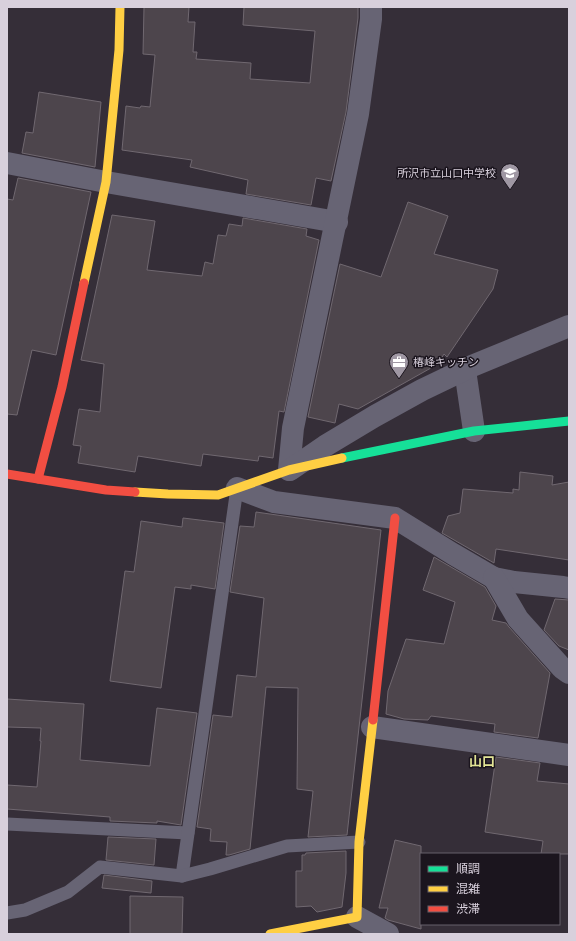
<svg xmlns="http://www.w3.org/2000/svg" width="576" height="941" font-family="'Work Sans','Noto Sans JP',sans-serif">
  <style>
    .building { fill: #4d454c; stroke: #706870 }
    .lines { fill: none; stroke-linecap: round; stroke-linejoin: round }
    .lane { stroke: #676474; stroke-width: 13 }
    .street { stroke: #676474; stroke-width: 22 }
    .fast { stroke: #16e098; stroke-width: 9 }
    .slow { stroke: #ffcf43; stroke-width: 9 }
    .jam { stroke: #f24e42; stroke-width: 9 }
    .labels { text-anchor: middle; stroke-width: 3; stroke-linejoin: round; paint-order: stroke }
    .poi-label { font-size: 11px; fill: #d8d0dc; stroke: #1b151e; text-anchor: end }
    .quarter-label { font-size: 13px; font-weight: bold; fill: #e2e495; stroke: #1b151e }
  </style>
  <rect width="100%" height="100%" fill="#352e38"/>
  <g class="building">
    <polygon points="144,7 189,7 188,22 195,22 193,52 197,52 196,59 251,63 250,79 310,83 315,31 243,25 244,7 358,7 358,18 346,112 331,181 316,178 311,205 246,194 248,180 190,167 192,160 122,150 126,106 140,108 141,106 150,107 155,55 143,54"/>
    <polygon points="39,92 101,102 95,167 22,153 26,132 33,133"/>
    <polygon points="18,178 91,192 56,355 32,350 17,415 7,414 7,199 13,200"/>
    <polygon points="408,202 448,216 434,254 498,270 493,289 447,357 444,354 438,364 358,409 339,404 335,423 308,417 340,264 381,277"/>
    <polygon points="112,215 155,221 147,270 202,276 205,262 213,264 218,235 226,236 229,224 242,226 243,218 307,229 306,236 319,240 284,412 279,411 273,458 259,456 258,461 203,454 201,466 138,456 135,472 78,463 81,446 73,445 79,409 100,412 104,364 81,360"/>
    <polygon points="520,472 553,476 552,485 569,482 569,560 496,549 494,563 442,533 448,516 460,513 463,489 513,493 513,489 519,490"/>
    <polygon points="256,512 381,530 347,835 308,837 313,791 297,789 298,688 266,687 250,849 229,855 226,855 227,842 210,841 211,829 197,827 213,715 232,717 237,675 256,677 264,598 230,592 240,526 254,527"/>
    <polygon points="183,518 224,523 215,589 191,585 191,589 175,587 161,688 110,681 125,571 134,572 141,521 182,527"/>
    <polygon points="434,557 485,587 496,606 492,620 506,623 509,627 550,673 538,738 494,732 495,724 431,716 428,720 404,719 386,714 388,691 406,639 444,644 455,602 423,590"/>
    <polygon points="555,599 569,600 569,650 559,646 544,630"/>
    <polygon points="7,699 84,704 80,760 150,766 157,708 197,713 181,825 157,821 157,823 110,821 110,817 7,809 7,785 37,787 41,741 40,741 41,728 7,727"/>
    <polygon points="496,757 540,763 537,781 569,784 569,854 541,854 543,841 485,832"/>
    <polygon points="108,837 156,839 154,865 106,860"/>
    <polygon points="395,840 421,846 421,929 388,920 385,918 388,908 379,908"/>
    <polygon points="346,851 346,873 342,907 317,912 311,906 296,907 296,871 302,871 302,855 305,855 306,853"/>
    <polygon points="104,875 152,881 151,893 102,888"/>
    <polygon points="130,896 183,897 182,934 130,934"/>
  </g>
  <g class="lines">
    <g class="lane">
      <polyline points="7,824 188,833"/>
      <polyline points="182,876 237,488"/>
      <polyline points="7,913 25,910 68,892 100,867 182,876 210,869 287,846 359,842"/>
    </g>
    <g class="street">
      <polyline points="7,163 106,182 337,222"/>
      <polyline points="465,370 474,431"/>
      <polyline points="289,470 293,428 358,114 371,19 371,7"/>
      <polyline points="290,470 325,446 375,416 422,390 472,366 569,326"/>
      <polyline points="237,488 274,502 395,518 453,554 494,578 514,582 563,587 569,588"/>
      <polyline points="494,578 518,619 562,668 569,673"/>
      <polyline points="372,727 569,755"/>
      <polyline points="357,917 388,934"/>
    </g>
    <polyline class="fast" points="342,458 474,431 569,421"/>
    <g class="slow">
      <polyline points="84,283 106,182 119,50 120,7"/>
      <polyline points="135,492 168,494 218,495 289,470 342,458"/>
      <polyline points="270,934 357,917 359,842 373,720"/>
    </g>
    <g class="jam">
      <polyline points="7,474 106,490 135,492"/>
      <polyline points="38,479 62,387 84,283"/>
      <polyline points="373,720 395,518"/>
    </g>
  </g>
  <defs>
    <g id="school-pin" transform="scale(1)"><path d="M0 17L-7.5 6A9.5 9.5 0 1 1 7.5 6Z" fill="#9f97a3" stroke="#1b151e"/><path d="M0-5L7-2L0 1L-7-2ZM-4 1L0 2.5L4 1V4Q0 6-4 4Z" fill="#fff"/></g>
    <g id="office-pin" transform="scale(1)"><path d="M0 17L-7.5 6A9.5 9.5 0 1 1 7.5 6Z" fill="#9f97a3" stroke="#1b151e"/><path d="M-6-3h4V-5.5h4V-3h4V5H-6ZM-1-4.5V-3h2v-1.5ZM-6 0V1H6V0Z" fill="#fff"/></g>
  </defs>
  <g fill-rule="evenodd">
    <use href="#school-pin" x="510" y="173"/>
    <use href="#office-pin" x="399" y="362"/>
  </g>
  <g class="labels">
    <g class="poi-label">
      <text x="496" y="177">所沢市立山口中学校</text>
      <text x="413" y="366" text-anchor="start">椿峰キッチン</text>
    </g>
    <g class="quarter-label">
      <text x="482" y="766">山口</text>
    </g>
  </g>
  <rect width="576" height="941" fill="none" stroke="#d8d0dc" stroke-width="16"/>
  <rect x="420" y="853" width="140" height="72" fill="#1b151e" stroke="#67606a"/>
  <rect x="428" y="866" width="20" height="6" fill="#16e098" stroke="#67606a"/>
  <text x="456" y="873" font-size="12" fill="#d8d0dc">順調</text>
  <rect x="428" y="886" width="20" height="6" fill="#ffcf43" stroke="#67606a"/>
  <text x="456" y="893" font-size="12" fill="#d8d0dc">混雑</text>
  <rect x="428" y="906" width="20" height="6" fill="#f24e42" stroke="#67606a"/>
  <text x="456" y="913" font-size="12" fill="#d8d0dc">渋滞</text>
</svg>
